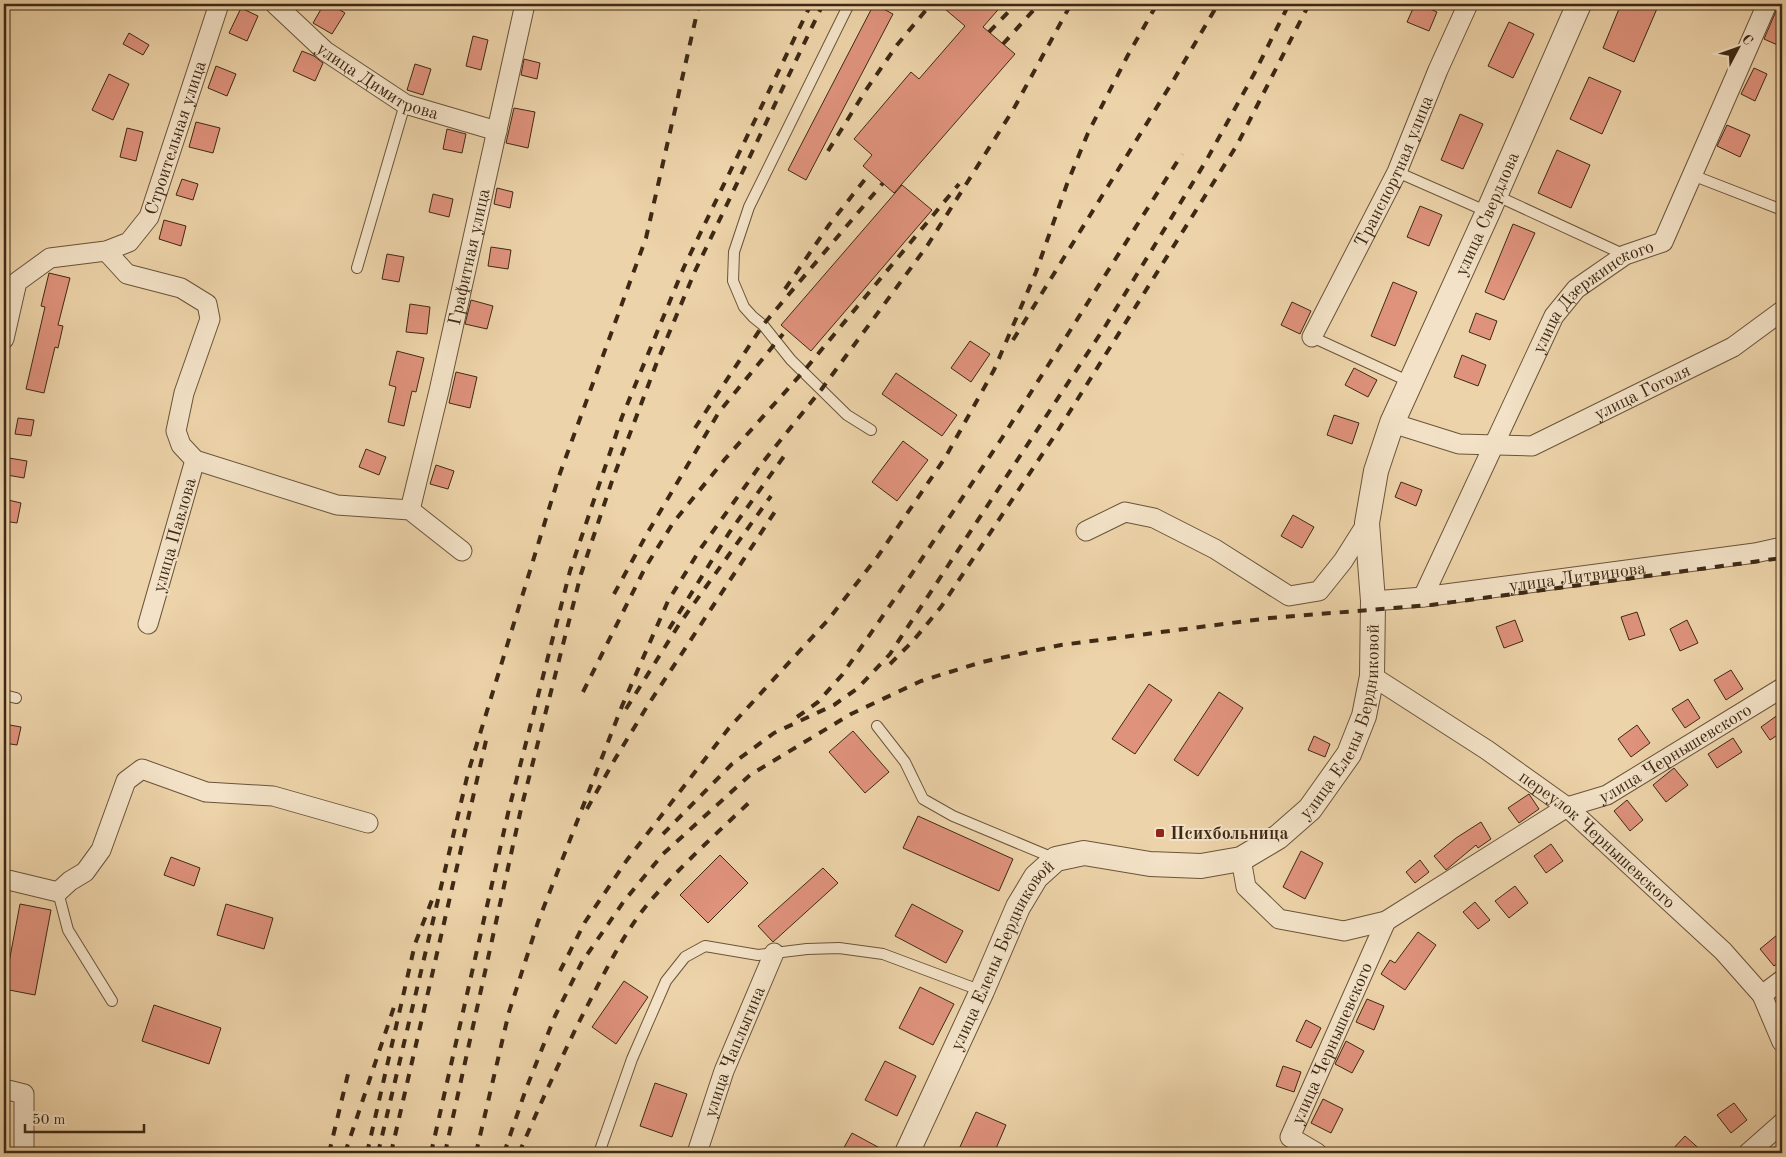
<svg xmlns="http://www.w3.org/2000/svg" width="1786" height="1157" font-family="'Old Standard TT',serif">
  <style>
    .building { fill: #df927c; stroke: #3e2915 }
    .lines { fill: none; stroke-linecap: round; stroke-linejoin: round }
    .service-casing { stroke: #6a543a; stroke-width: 12 }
    .minor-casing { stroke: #6a543a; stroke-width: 21 }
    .tertiary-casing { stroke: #6a543a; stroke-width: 26 }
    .service { stroke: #f3e2c7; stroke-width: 10 }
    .minor { stroke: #f3e2c7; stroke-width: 19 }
    .tertiary { stroke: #f3e2c7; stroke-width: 24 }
    .rail { stroke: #3e2915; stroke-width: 4; stroke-dasharray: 9 9; stroke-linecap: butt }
    .poi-dot { fill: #8f2418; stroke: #f3e2c7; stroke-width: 2 }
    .labels { text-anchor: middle; stroke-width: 4; stroke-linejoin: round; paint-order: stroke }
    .street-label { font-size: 18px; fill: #3e2915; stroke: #f3e2c7 }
    .poi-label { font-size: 18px; font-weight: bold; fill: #3e2915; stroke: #f3e2c7; text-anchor: start }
  </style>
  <rect width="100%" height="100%" fill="#edd3a9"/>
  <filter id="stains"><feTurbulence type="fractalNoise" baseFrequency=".004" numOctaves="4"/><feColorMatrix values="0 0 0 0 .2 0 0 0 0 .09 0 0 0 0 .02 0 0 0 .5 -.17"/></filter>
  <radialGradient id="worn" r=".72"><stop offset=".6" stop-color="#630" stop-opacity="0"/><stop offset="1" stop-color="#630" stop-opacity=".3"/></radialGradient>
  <g class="building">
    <polygon points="324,4 330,4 345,13 332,34 313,23"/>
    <polygon points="874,4 893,14 806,180 788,170"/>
    <polygon points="939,4 1003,4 983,27 1015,54 894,193 863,166 872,155 854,139 911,72 919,79 965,26"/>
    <polygon points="1415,4 1419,4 1437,12 1429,31 1407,22"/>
    <polygon points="1621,4 1659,4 1634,62 1603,48"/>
    <polygon points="1779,4 1782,4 1782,47 1764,39"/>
    <polygon points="241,8 258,16 247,41 229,33"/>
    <polygon points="1509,22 1534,34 1513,78 1488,66"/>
    <polygon points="129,33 149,45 143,55 123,44"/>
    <polygon points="473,36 488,40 481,70 466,66"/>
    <polygon points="302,51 314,56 323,63 315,81 293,71"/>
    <polygon points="524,59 540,63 537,79 521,75"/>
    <polygon points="415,64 431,69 423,95 407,90"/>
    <polygon points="216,66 236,74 227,96 208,88"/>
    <polygon points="1754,68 1767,74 1755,101 1741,94"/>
    <polygon points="109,74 129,84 113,120 92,110"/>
    <polygon points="1589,77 1621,91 1602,134 1570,119"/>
    <polygon points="514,108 535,112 528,148 506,143"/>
    <polygon points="1460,114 1483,124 1463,169 1441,160"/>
    <polygon points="196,122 220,128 213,153 189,147"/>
    <polygon points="1727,125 1750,135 1740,157 1717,146"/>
    <polygon points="127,128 143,132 136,161 120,157"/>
    <polygon points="447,129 466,134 462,153 443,149"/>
    <polygon points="1557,150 1590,165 1571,208 1538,193"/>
    <polygon points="182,179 198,184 193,200 176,195"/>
    <polygon points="902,185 932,210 811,351 781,325"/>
    <polygon points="497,188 513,192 510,208 494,204"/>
    <polygon points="433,194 453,199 449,217 429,212"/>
    <polygon points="1420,206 1442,215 1429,246 1407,237"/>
    <polygon points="164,220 186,226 181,246 159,239"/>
    <polygon points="1513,224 1535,233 1504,300 1485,292"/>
    <polygon points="491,247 511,250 508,269 488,266"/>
    <polygon points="387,254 404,257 399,282 382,279"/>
    <polygon points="49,273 70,278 58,325 63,326 58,348 55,347 44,393 26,389 45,307 41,306"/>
    <polygon points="1393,282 1417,292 1395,346 1371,336"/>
    <polygon points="471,300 493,306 487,329 465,324"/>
    <polygon points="1292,302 1311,311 1300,334 1281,325"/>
    <polygon points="410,304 430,307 427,334 406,332"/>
    <polygon points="1476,313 1497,321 1490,340 1469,332"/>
    <polygon points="970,341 990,354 971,382 951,368"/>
    <polygon points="397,351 424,358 416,392 412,391 404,426 388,422 396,387 389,385"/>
    <polygon points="1462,355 1486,365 1478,386 1454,377"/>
    <polygon points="1354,368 1377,380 1368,397 1345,385"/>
    <polygon points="456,372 477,377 470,408 449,403"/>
    <polygon points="896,373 957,415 942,436 882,394"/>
    <polygon points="1334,415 1359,423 1352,444 1327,435"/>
    <polygon points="18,418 34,420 31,436 15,434"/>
    <polygon points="903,441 928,460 897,501 872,482"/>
    <polygon points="366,449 386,457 379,475 359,467"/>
    <polygon points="9,458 27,461 24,478 7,475"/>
    <polygon points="436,465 454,471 448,489 430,484"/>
    <polygon points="1401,482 1422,490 1416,506 1395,497"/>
    <polygon points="4,499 21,503 17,523 4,521"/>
    <polygon points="1293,515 1314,527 1302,548 1281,536"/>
    <polygon points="1637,612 1645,635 1629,640 1621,617"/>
    <polygon points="1515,620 1523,641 1504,648 1496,627"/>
    <polygon points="1687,620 1698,643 1680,651 1670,629"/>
    <polygon points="1731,670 1743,689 1726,700 1714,680"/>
    <polygon points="1149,684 1172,700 1135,754 1112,739"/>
    <polygon points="1219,692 1243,708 1198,776 1174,760"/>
    <polygon points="1688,699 1700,718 1685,728 1672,709"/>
    <polygon points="1782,712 1782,732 1770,740 1761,727"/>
    <polygon points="4,724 21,727 17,745 4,743"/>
    <polygon points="1637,725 1650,743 1631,757 1618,739"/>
    <polygon points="853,731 889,772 865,793 829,752"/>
    <polygon points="1314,736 1330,744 1325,757 1308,750"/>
    <polygon points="1733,738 1742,752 1717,768 1708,754"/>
    <polygon points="1674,768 1688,785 1666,802 1653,785"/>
    <polygon points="1529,794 1539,809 1519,823 1508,808"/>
    <polygon points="1627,800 1643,820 1630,831 1614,811"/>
    <polygon points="918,816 1013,859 999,891 903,848"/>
    <polygon points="1481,822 1491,839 1478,848 1476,845 1446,870 1434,856 1456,838"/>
    <polygon points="1551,844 1563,861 1546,873 1534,856"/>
    <polygon points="1301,851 1323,863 1305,899 1283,887"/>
    <polygon points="720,855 748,883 708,923 680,895"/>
    <polygon points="171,857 200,868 194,886 164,875"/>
    <polygon points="1420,860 1429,872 1415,883 1406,872"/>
    <polygon points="823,868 838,883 773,942 758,926"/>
    <polygon points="1515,886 1528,903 1509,918 1495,901"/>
    <polygon points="1475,902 1490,920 1478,929 1463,912"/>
    <polygon points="20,904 51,910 35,995 4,989"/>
    <polygon points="226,904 273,918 264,949 217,935"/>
    <polygon points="912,904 963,931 946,963 895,936"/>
    <polygon points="1418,932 1436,945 1405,990 1381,974 1390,960 1395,963"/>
    <polygon points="1777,935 1782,941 1782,960 1774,966 1760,949"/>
    <polygon points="624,981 648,997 616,1044 592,1027"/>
    <polygon points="920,987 954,1004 933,1045 899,1028"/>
    <polygon points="1367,999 1384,1006 1374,1030 1356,1022"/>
    <polygon points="154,1005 221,1028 209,1064 142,1041"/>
    <polygon points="1306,1020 1321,1028 1311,1048 1296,1041"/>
    <polygon points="1346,1041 1364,1051 1352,1073 1335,1064"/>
    <polygon points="885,1061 916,1076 897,1116 865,1100"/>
    <polygon points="1283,1066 1301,1072 1294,1092 1276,1086"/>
    <polygon points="655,1083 687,1094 672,1137 640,1126"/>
    <polygon points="1323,1099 1343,1109 1331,1133 1311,1123"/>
    <polygon points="1734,1103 1747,1120 1731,1133 1717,1115"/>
    <polygon points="976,1112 1006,1125 994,1153 969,1153 959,1149"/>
    <polygon points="852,1133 889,1153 841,1153"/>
    <polygon points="1685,1136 1704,1153 1669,1153"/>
  </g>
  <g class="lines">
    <g class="service-casing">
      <g id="service">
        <polyline points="849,4 749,207 734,252 733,281 744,307 753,317 763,325 791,360 847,415 871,430"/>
        <polyline points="1397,172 1488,212"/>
        <polyline points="1692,175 1782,210"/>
        <polyline points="1495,195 1625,255"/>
        <polyline points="357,268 405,104"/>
        <polyline points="1312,337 1410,382"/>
        <polyline points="4,695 16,698"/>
        <polyline points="877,726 905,762 923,799 953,816 1056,859"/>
        <polyline points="58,892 68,930 112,1001"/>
        <polyline points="599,1153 632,1059 666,981 685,957 705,946 758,955 807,949 839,948 883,954 982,991"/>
      </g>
    </g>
    <g class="minor-casing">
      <g id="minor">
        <path id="s1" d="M275,4L325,51L405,104L497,131"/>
        <polyline points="106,251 127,274 181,288 207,304 210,319 184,393 176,431 181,445 195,460 148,624"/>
        <path id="s2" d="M1312,337L1397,172L1438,70L1468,4"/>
        <path id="s3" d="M4,339L17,282L50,258L106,251L129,242L149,217L219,4"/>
        <path id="s4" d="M1392,423L1459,444L1532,446L1733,347L1782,311"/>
        <polyline points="195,460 337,505 410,510 462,551"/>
        <path id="s5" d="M410,510L439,391L525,4"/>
        <polyline points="1086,531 1125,512 1154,518 1215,549 1289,596 1319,591 1343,561 1367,523"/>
        <path id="s6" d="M1423,597L1554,316L1576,289L1625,255L1663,242L1767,4"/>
        <path id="s7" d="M1373,601L1423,597L1755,553L1782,547"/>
        <path id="s8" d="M1372,676L1487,750L1567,807L1723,951L1762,995L1782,1042"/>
        <path id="s9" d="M1241,859L1246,887L1279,919L1344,931L1386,921L1567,807L1607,795L1782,688"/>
        <polyline points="4,879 58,892 70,881 85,872 101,850 126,781 142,769 206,792 273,796 368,823"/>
        <polyline points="1762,995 1782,980"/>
        <polyline points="4,1089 24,1094 24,1153"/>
        <path id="s10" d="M697,1153L724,1071L774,953"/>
        <path id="s11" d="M1317,1153L1290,1137L1386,921"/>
        <polyline points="1748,1153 1782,1123"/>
      </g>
    </g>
    <g class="tertiary-casing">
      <g id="tertiary">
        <path id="s12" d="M907,1153L982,991L1018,907L1036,877L1056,859L1084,853L1150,864L1201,866L1241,859L1278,837L1310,809L1349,754L1364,716L1372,676L1373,601L1367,523L1376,471L1392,423L1488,212L1579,4"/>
      </g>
    </g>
    <use href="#service" class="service"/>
    <use href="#minor" class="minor"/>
    <use href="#tertiary" class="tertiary"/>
    <g class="rail">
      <polyline points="989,32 1016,4"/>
      <polyline points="1003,44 1039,4"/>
      <polyline points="828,151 866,90 897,45 931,4"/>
      <polyline points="785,289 829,225 870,173"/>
      <polyline points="1013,340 1173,81 1218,4"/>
      <polyline points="695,428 763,325 883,183"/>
      <polyline points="614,594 648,532 719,412 783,334"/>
      <polyline points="669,629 729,533 787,452"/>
      <polyline points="890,664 913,641 941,607 1057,432 1237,145 1307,8"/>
      <polyline points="583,692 645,568 673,523 725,459 803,372 959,184"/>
      <polyline points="626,709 680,623 771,496"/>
      <polyline points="797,717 818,702 842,675 911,575 1002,438 1182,154"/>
      <polyline points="587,809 615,759 648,705 778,507"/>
      <polyline points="663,834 732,764 774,733 834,705 858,688 890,654 1106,325 1206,161 1254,74 1289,4"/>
      <polyline points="560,971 585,922 627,860 729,728 828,620 878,556 945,458 994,370 1036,272 1067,184 1088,133 1128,55 1157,4"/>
      <polyline points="329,1153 348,1074"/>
      <polyline points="345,1153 396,1001"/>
      <polyline points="367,1153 415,944 432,900"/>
      <polyline points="378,1153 468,773 559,476 646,238 699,4"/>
      <polyline points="391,1153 488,732"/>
      <polyline points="431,1153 509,809 570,571 622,417 684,267 811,4"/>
      <polyline points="445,1153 521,809 581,574 612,481 657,362 695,271 823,4"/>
      <polyline points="476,1153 509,1012 538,922 622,706 668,601 701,548 759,467 821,390 927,246 1013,110 1071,4"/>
      <polyline points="504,1153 526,1089 555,1016 582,962 624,901 663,854 750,775 851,714 921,681 982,662 1061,645 1270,618 1431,605 1782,558"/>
      <path d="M519,1153C543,1098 567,1044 595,991C611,960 628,927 651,900C683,864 719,831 754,798"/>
    </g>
  </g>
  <rect class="poi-dot" x="1155" y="828" width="10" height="10" rx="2.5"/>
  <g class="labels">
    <g class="street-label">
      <text dy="6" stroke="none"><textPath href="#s1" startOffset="130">улица Димитрова</textPath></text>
      <text dy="6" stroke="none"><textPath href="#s3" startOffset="296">Строительная улица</textPath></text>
      <text dy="6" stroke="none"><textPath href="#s2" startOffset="185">Транспортная улица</textPath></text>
      <text dy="6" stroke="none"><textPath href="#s12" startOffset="1240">улица Свердлова</textPath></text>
      <text dy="6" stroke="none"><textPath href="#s5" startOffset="260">Графитная улица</textPath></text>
      <text dy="6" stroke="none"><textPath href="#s6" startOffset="352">улица Дзержинского</textPath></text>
      <text dy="6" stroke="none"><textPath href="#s4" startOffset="266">улица Гоголя</textPath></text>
      <text transform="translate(174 535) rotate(-74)" y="6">улица Павлова</text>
      <text dy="6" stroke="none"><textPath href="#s7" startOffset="206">улица Литвинова</textPath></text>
      <text dy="6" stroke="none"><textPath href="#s12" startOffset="700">улица Елены Бердниковой</textPath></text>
      <text dy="6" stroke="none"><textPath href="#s9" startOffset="519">улица Чернышевского</textPath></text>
      <text dy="6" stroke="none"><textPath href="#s8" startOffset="279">переулок Чернышевского</textPath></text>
      <text dy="6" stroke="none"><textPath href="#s12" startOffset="220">улица Елены Бердниковой</textPath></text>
      <text dy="6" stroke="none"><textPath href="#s11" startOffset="134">улица Чернышевского</textPath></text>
      <text dy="6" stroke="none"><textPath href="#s10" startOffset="108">улица Чаплыгина</textPath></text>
    </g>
    <g class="poi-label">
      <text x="1170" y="839">Психбольница</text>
    </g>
  </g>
  <rect width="1786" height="1157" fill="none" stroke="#edd3a9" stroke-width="20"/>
  <rect x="5" y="5" width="1776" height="1147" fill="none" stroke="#3e2915" stroke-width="2.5"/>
  <rect x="10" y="10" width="1766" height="1137" fill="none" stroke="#3e2915"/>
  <g transform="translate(1738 48) rotate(49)" stroke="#f3e2c7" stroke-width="4" paint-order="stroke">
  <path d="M0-4L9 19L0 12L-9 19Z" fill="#3e2915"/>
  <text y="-8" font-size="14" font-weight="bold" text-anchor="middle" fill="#3e2915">С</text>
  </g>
  <path d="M25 1124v8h119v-8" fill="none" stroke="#3e2915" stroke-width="2.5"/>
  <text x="32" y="1124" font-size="15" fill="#3e2915" stroke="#f3e2c7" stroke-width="4" paint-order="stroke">50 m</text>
  <rect width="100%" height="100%" filter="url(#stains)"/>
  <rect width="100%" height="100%" fill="url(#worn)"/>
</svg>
